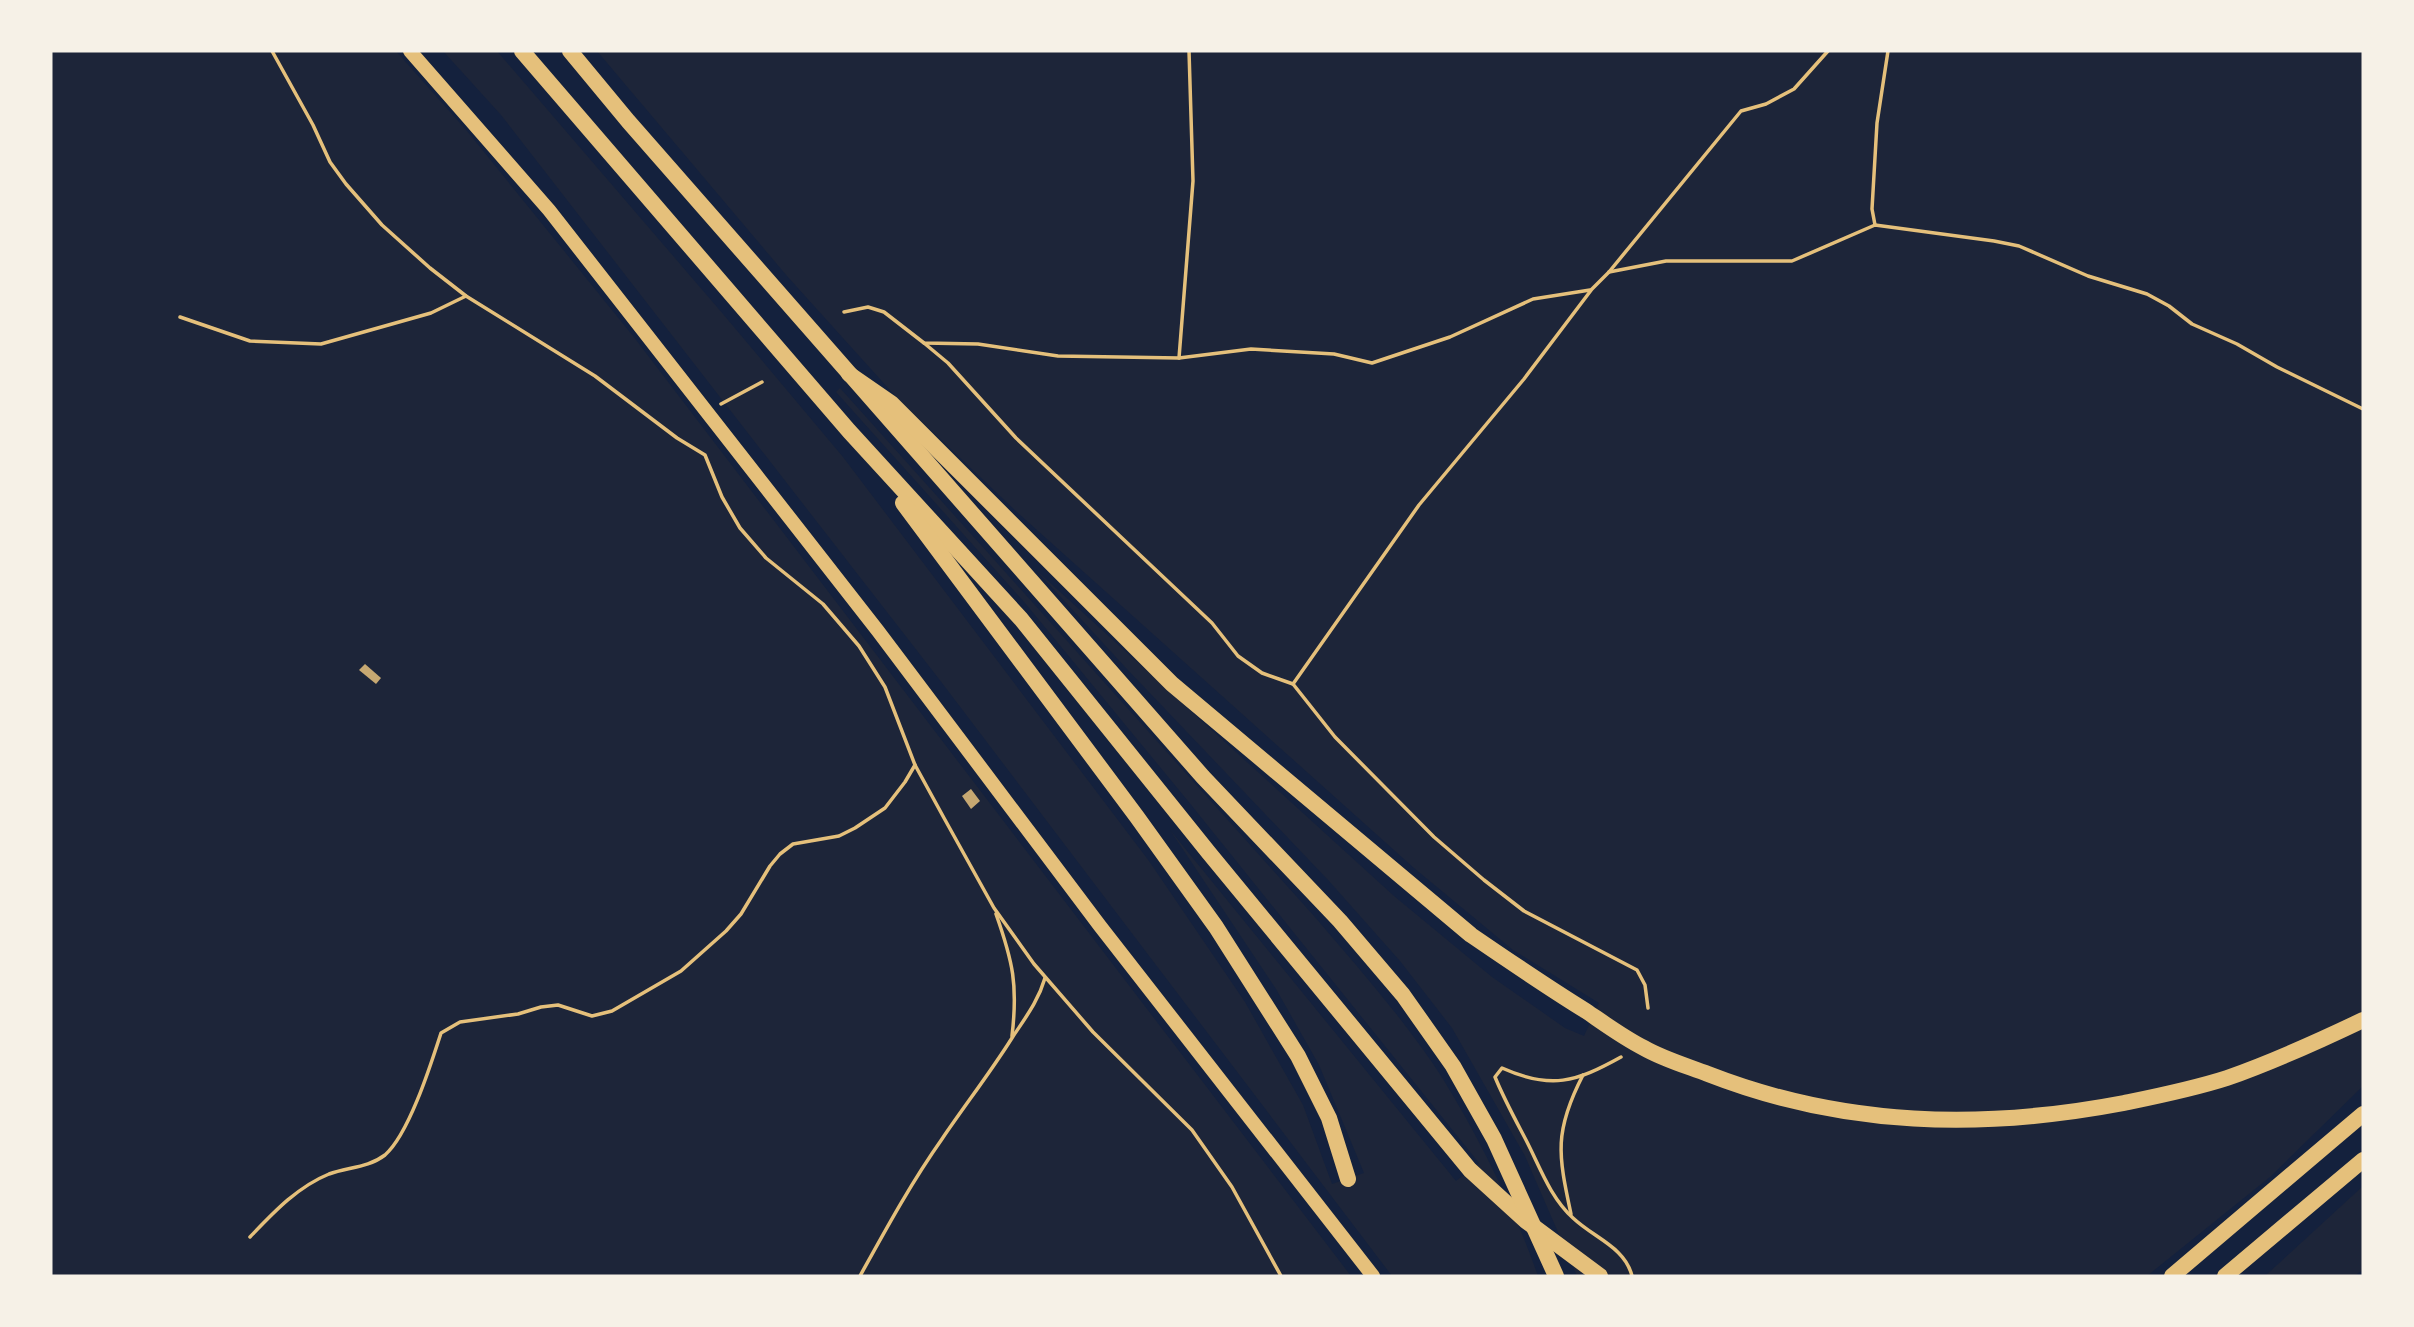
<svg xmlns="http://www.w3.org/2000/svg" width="2414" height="1327" font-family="'Noto Serif',serif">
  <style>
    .green { fill: #1d2539 }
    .building { fill: #c6a872 }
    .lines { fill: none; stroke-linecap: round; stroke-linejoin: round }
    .path { stroke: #e5c07b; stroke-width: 3.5 }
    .primary { stroke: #e5c07b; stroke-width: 14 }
    .motorway { stroke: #e5c07b; stroke-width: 16 }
  </style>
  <rect width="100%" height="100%" fill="#14213d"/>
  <g class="green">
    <polygon points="51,51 396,51 467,131 633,336 1351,1276 51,1276"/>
    <path d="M443,51H497L723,314L843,457L1149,861L1245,1002L1303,1105L1332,1184L1364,1173L1319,1065L1276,989L1170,830L1456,1181L1479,1163L1188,801L1025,603L836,392L840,388L1314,916C1359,969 1406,1021 1443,1079C1480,1139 1515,1210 1538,1276H1392L939,679L501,115Z"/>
    <polygon points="597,51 2363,51 2363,1086 2270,1177 2147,1276 1577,1276 1525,1156 1452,1028 1400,961 1329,881 1126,668 1035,569 1394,896 1492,977 1565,1028 1584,1036 1599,1003 1513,950 1414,868 1018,513 898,399 787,276"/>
    <polygon points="2363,1186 2363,1270 2354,1276 2265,1276"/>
  </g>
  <g class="building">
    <polygon points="365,664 381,678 376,684 359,670"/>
    <polygon points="971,789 980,801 971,809 962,796"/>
  </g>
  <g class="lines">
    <g class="path">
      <polyline points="272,51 313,125 330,162 346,184 382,225 430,268 466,296 595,376 677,438 705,455 722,497 740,528 766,558 823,604 859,646 885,687 915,765 944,818 994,908 1034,964 1093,1032 1192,1130 1232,1187 1281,1276"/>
      <polyline points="1875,225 1872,209 1877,123 1888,51"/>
      <polyline points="1609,272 1666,261 1792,261 1875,225 1994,241 2019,246 2088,276 2147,294 2169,306 2192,324 2237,344 2277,367 2363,409"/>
      <polyline points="844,312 868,307 884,312 924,343 978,344 1058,356 1179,358 1251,349 1334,354 1372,363 1450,337 1533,299 1590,290"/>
      <polyline points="180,317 250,341 321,344 431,313 466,296"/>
      <polyline points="924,343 948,363 1016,438 1212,623 1238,656 1262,673 1293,684 1335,737 1434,837 1484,880 1524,911 1637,970 1645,985 1648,1008"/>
      <polyline points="1179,358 1193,181 1189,51"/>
      <polyline points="721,404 762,382"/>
      <polyline points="1293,684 1419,505 1524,379 1592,289 1609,272 1741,111 1766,104 1794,89 1828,51"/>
      <path d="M996,914C1013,962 1018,985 1012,1036"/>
      <path d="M1621,1057C1576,1082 1551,1090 1502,1068L1495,1077C1504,1099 1515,1119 1526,1140C1540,1167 1550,1197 1573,1218C1594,1238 1625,1247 1632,1276"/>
      <path d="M1571,1214C1558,1154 1554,1131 1583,1075"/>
      <path d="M250,1237C273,1213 297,1187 329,1174C348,1167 368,1168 385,1155C409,1134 431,1064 441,1033L460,1022L518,1014L541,1007L558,1005L592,1016L612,1011L681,971L726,931L741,914L770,866L780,854L793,844L839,836L855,828L885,808L905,782L915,765"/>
      <path d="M860,1276C886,1229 911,1183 942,1139C965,1105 990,1073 1012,1038C1025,1018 1038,1002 1045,978"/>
    </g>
    <polyline class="primary" points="410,51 549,210 878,631 1100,926 1373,1276"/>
    <g class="motorway">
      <polyline points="522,51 849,431 1021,619 1209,853 1470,1170 1526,1221 1600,1276"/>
      <polyline points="570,51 628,121 1203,777 1340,921 1403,995 1453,1066 1494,1139 1556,1276"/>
      <path d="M849,374L891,403L1172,684L1471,935C1509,961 1547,987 1586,1011C1605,1024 1624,1038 1644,1048C1663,1059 1687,1066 1708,1074C1844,1127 1982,1130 2124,1103C2158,1096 2193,1089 2227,1078C2273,1062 2319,1041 2363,1020"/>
      <polyline points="903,503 1137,817 1216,927 1298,1056 1329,1118 1348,1179"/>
      <polyline points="2172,1276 2363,1114"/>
      <polyline points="2225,1276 2363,1160"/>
    </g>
  </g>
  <rect width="2414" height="1327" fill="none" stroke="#f6f1e7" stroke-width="105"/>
</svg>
